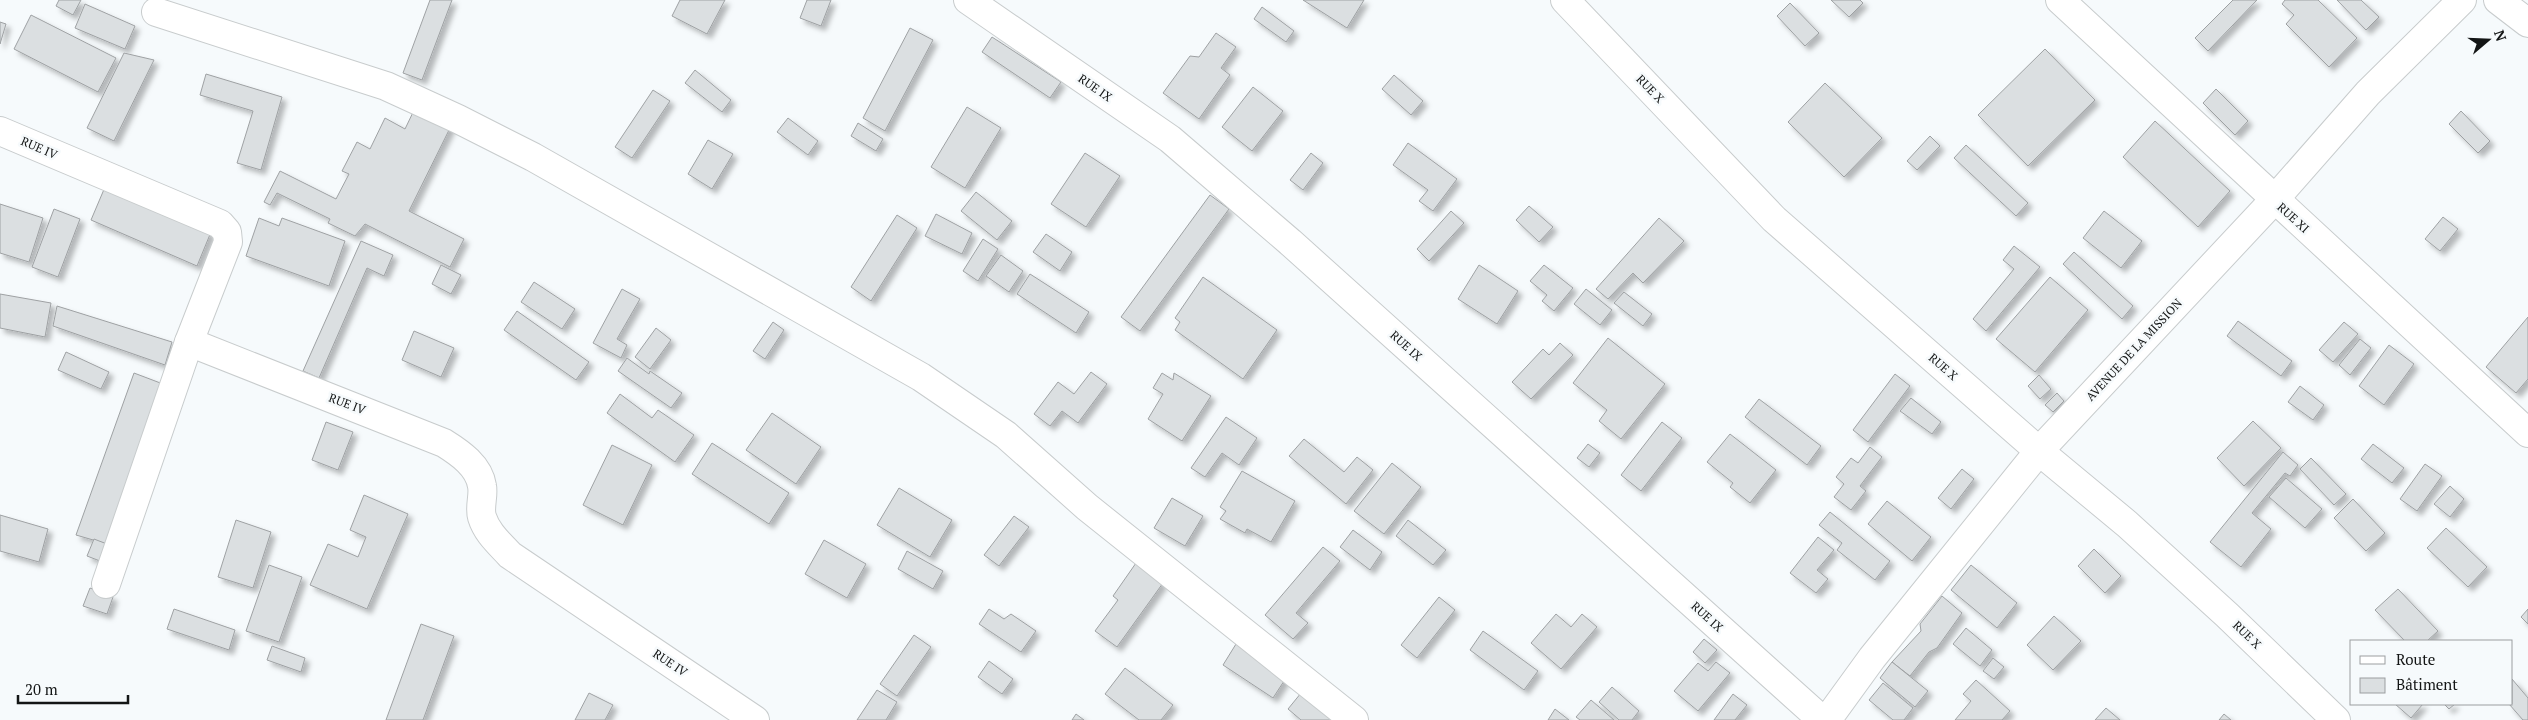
<svg xmlns="http://www.w3.org/2000/svg" width="2528" height="720" font-family="'PT Serif',serif">
  <style>
    .building { fill: #dbdfe1; stroke: #9ea1a3; filter: url(#shadow) }
    .lines { fill: none; stroke-linecap: round; stroke-linejoin: round }
    .street-casing { stroke: #c8cccd; stroke-width: 30 }
    .street { stroke: #fff; stroke-width: 28 }
    .labels { text-anchor: middle; stroke-width: 5; stroke-linejoin: round; paint-order: stroke }
    .street-label { font-size: 12px; fill: #131515; stroke: #f6fafc }
  </style>
  <defs>
    <filter id="shadow"><feDropShadow dx="4.5" dy="4.5" stdDeviation="2.5" flood-color="#0004"/></filter>
  </defs>
  <rect width="100%" height="100%" fill="#f6fafc"/>
  <g class="building">
    <polygon points="59,0 81,0 73,15 56,6"/>
    <polygon points="430,0 452,0 422,80 403,73"/>
    <polygon points="680,0 725,0 707,34 672,16"/>
    <polygon points="807,0 831,0 821,26 800,18"/>
    <polygon points="1303,0 1364,0 1347,28"/>
    <polygon points="1831,0 1860,0 1863,3 1849,17"/>
    <polygon points="2233,0 2257,0 2208,51 2195,38"/>
    <polygon points="2285,0 2318,0 2357,38 2329,67 2286,24 2294,15 2282,4"/>
    <polygon points="2337,0 2361,0 2379,17 2366,30"/>
    <polygon points="1790,3 1819,33 1805,46 1777,16"/>
    <polygon points="85,4 135,26 125,49 75,28"/>
    <polygon points="1262,7 1294,31 1286,42 1254,19"/>
    <polygon points="31,15 116,58 98,92 14,49"/>
    <polygon points="0,22 6,24 0,44"/>
    <polygon points="910,28 933,40 885,131 863,118"/>
    <polygon points="1216,33 1236,47 1221,68 1230,75 1199,119 1163,93 1190,56 1199,57"/>
    <polygon points="992,37 1061,82 1050,98 982,52"/>
    <polygon points="2045,49 2095,100 2028,166 1978,115"/>
    <polygon points="124,53 154,60 114,141 87,128"/>
    <polygon points="695,70 731,100 722,112 685,83"/>
    <polygon points="206,74 282,97 261,170 237,163 253,111 200,95"/>
    <polygon points="1394,75 1423,101 1411,115 1382,89"/>
    <polygon points="1825,83 1882,138 1844,177 1788,122"/>
    <polygon points="1253,87 1283,111 1252,151 1222,127"/>
    <polygon points="2216,89 2248,121 2235,135 2203,103"/>
    <polygon points="653,90 670,101 632,158 615,147"/>
    <polygon points="417,104 453,122 409,211 464,239 450,267 365,224 355,236 328,223 330,219 277,193 270,205 264,202 280,171 336,199 349,174 342,171 357,142 370,149 385,118 405,129"/>
    <polygon points="967,107 1001,128 965,188 931,167"/>
    <polygon points="2461,111 2490,141 2478,153 2449,124"/>
    <polygon points="788,118 818,141 808,155 777,132"/>
    <polygon points="2155,121 2230,191 2198,227 2123,157"/>
    <polygon points="858,123 883,139 876,151 851,136"/>
    <polygon points="1930,136 1940,146 1917,170 1907,161"/>
    <polygon points="708,140 733,154 712,189 688,174"/>
    <polygon points="1408,143 1457,179 1433,211 1419,201 1428,190 1393,165"/>
    <polygon points="1966,145 2028,203 2016,216 1954,158"/>
    <polygon points="1085,153 1120,176 1086,227 1051,204"/>
    <polygon points="1311,153 1323,163 1303,190 1290,180"/>
    <polygon points="105,187 211,232 197,266 91,220"/>
    <polygon points="976,192 1012,221 997,240 961,211"/>
    <polygon points="1210,195 1229,209 1140,331 1121,317"/>
    <polygon points="0,204 43,218 29,262 0,253"/>
    <polygon points="1529,206 1553,227 1539,242 1516,220"/>
    <polygon points="54,209 80,219 58,277 32,267"/>
    <polygon points="1451,211 1464,223 1429,261 1417,249"/>
    <polygon points="2104,211 2142,241 2121,268 2083,238"/>
    <polygon points="936,214 972,233 962,254 925,236"/>
    <polygon points="897,215 917,228 871,301 851,287"/>
    <polygon points="2443,217 2458,229 2440,251 2425,239"/>
    <polygon points="259,218 279,226 282,218 345,241 329,286 246,256"/>
    <polygon points="1659,218 1684,241 1643,283 1633,273 1608,299 1596,289"/>
    <polygon points="1046,234 1072,252 1060,271 1033,252"/>
    <polygon points="983,239 998,249 978,281 963,271"/>
    <polygon points="361,241 393,255 384,276 367,268 319,378 303,371"/>
    <polygon points="2014,246 2040,267 1986,331 1973,319 2014,269 2003,260"/>
    <polygon points="2074,252 2133,306 2122,319 2063,264"/>
    <polygon points="1001,255 1023,271 1009,292 986,276"/>
    <polygon points="441,265 461,275 451,294 432,284"/>
    <polygon points="1479,265 1518,291 1497,324 1458,299"/>
    <polygon points="1544,265 1573,288 1554,311 1542,301 1547,295 1530,281"/>
    <polygon points="1030,274 1089,312 1076,333 1017,294"/>
    <polygon points="1203,277 1277,330 1243,379 1175,330 1180,322 1175,318"/>
    <polygon points="2050,277 2088,310 2035,372 1996,339"/>
    <polygon points="534,282 575,309 562,329 521,302"/>
    <polygon points="622,289 640,299 617,339 627,345 621,358 593,343"/>
    <polygon points="1586,289 1612,310 1600,325 1574,304"/>
    <polygon points="1624,292 1652,314 1643,326 1614,303"/>
    <polygon points="0,294 51,303 45,337 0,328"/>
    <polygon points="57,306 172,342 165,365 53,326"/>
    <polygon points="517,311 589,362 576,380 504,330"/>
    <polygon points="2528,317 2528,379 2516,393 2486,367"/>
    <polygon points="2238,321 2292,361 2281,376 2227,336"/>
    <polygon points="773,322 784,330 765,359 753,351"/>
    <polygon points="2344,322 2358,334 2333,362 2319,350"/>
    <polygon points="656,328 671,340 650,369 635,357"/>
    <polygon points="414,331 454,348 441,377 402,360"/>
    <polygon points="1608,338 1665,384 1621,439 1599,421 1607,410 1573,383"/>
    <polygon points="2360,339 2371,348 2350,375 2339,365"/>
    <polygon points="1560,343 1573,355 1531,399 1512,382 1543,349 1549,355"/>
    <polygon points="2389,345 2414,364 2384,405 2359,386"/>
    <polygon points="66,352 109,372 101,389 58,370"/>
    <polygon points="627,358 649,374 650,371 682,393 671,408 618,371"/>
    <polygon points="1091,372 1107,384 1078,423 1062,411 1050,426 1034,414 1058,382 1074,394"/>
    <polygon points="134,373 163,384 107,544 76,535"/>
    <polygon points="1162,373 1173,380 1174,373 1211,396 1182,441 1148,419 1163,394 1153,388"/>
    <polygon points="1895,374 1910,386 1868,442 1853,430"/>
    <polygon points="2039,375 2051,389 2040,399 2028,386"/>
    <polygon points="2300,386 2324,405 2313,420 2288,402"/>
    <polygon points="2057,393 2064,401 2053,412 2045,405"/>
    <polygon points="620,394 652,418 658,410 694,435 675,462 607,413"/>
    <polygon points="1911,398 1941,422 1932,434 1900,411"/>
    <polygon points="1759,399 1821,446 1807,465 1745,417"/>
    <polygon points="772,413 821,447 796,484 746,450"/>
    <polygon points="1226,417 1257,438 1239,465 1222,453 1205,477 1191,468"/>
    <polygon points="2253,421 2281,448 2244,486 2217,458"/>
    <polygon points="326,422 353,432 338,470 312,460"/>
    <polygon points="1662,422 1682,438 1641,491 1621,475"/>
    <polygon points="1730,434 1776,470 1750,503 1730,487 1733,483 1707,462"/>
    <polygon points="1304,439 1344,472 1357,457 1373,470 1346,504 1289,456"/>
    <polygon points="712,443 789,493 769,524 692,474"/>
    <polygon points="1588,444 1600,453 1589,467 1577,458"/>
    <polygon points="2373,444 2404,468 2392,483 2361,459"/>
    <polygon points="612,445 652,465 623,525 583,505"/>
    <polygon points="1870,447 1882,457 1860,486 1866,491 1851,510 1834,497 1844,484 1836,477 1851,458 1858,463"/>
    <polygon points="2283,452 2298,465 2290,476 2285,473 2252,513 2271,529 2241,567 2210,542"/>
    <polygon points="2311,458 2346,494 2334,505 2300,469"/>
    <polygon points="1392,463 1421,487 1384,534 1354,511"/>
    <polygon points="2425,464 2442,476 2417,511 2400,499"/>
    <polygon points="1962,469 1974,479 1951,509 1938,498"/>
    <polygon points="1242,471 1295,501 1271,542 1247,529 1245,533 1220,519 1226,511 1220,507"/>
    <polygon points="2286,478 2322,509 2305,528 2269,497"/>
    <polygon points="2450,486 2464,499 2450,517 2434,504"/>
    <polygon points="899,488 952,520 930,557 877,525"/>
    <polygon points="364,495 408,514 367,609 310,585 328,544 358,557 366,537 350,530"/>
    <polygon points="1172,498 1203,516 1185,546 1154,528"/>
    <polygon points="2353,499 2385,533 2366,551 2334,518"/>
    <polygon points="1887,501 1931,537 1912,561 1868,524"/>
    <polygon points="1830,512 1890,561 1875,580 1837,550 1842,543 1819,525"/>
    <polygon points="0,515 48,529 39,562 0,551"/>
    <polygon points="1014,516 1029,527 999,566 984,555"/>
    <polygon points="236,520 271,532 253,588 218,577"/>
    <polygon points="1408,520 1446,550 1433,565 1396,536"/>
    <polygon points="2446,528 2487,567 2468,587 2427,548"/>
    <polygon points="1353,530 1382,552 1370,570 1340,547"/>
    <polygon points="1818,537 1834,550 1817,570 1828,579 1816,593 1790,573"/>
    <polygon points="94,539 107,544 100,561 87,556"/>
    <polygon points="824,540 866,564 847,598 805,574"/>
    <polygon points="1323,547 1340,561 1296,613 1308,623 1293,639 1265,615"/>
    <polygon points="2094,549 2121,576 2105,593 2078,566"/>
    <polygon points="907,551 943,571 933,589 898,569"/>
    <polygon points="1136,563 1163,583 1117,647 1095,631 1118,600 1113,596"/>
    <polygon points="269,565 302,577 279,642 246,631"/>
    <polygon points="1971,565 2017,603 1997,628 1951,590"/>
    <polygon points="90,588 113,597 107,614 83,606"/>
    <polygon points="2398,589 2438,631 2427,641 2405,641 2375,610"/>
    <polygon points="1942,596 1962,613 1937,648 1929,652 1910,676 1892,662 1921,631 1920,624"/>
    <polygon points="1439,597 1455,610 1417,658 1401,645"/>
    <polygon points="174,609 235,630 229,650 167,629"/>
    <polygon points="989,609 1004,619 1011,614 1036,631 1021,652 979,624"/>
    <polygon points="2528,609 2528,624 2521,617"/>
    <polygon points="1556,614 1571,627 1582,614 1597,627 1561,669 1531,643"/>
    <polygon points="2054,616 2081,641 2053,670 2027,645"/>
    <polygon points="421,624 454,636 423,720 386,720"/>
    <polygon points="1966,628 1992,650 1980,666 1953,644"/>
    <polygon points="1483,631 1538,671 1524,690 1470,650"/>
    <polygon points="914,635 931,647 897,696 880,684"/>
    <polygon points="1704,639 1717,650 1705,663 1693,652"/>
    <polygon points="1236,644 1286,678 1273,698 1223,665"/>
    <polygon points="272,646 305,658 301,672 267,660"/>
    <polygon points="1993,658 2004,667 1994,679 1983,671"/>
    <polygon points="989,661 1013,679 1002,694 978,677"/>
    <polygon points="1716,662 1730,673 1698,711 1674,691 1698,663 1708,671"/>
    <polygon points="1892,662 1928,691 1915,707 1880,678"/>
    <polygon points="1125,668 1173,705 1161,720 1139,720 1105,694"/>
    <polygon points="2512,679 2528,698 2528,720 2523,720 2509,704 2512,704"/>
    <polygon points="1976,680 2010,711 2002,720 1955,720 1971,701 1963,694"/>
    <polygon points="1883,683 1913,708 1904,720 1893,720 1869,700"/>
    <polygon points="1612,687 1639,711 1632,720 1619,720 1599,702"/>
    <polygon points="877,690 897,702 886,720 857,720"/>
    <polygon points="589,693 613,705 605,720 575,720"/>
    <polygon points="1301,693 1334,720 1301,720 1288,709"/>
    <polygon points="1733,694 1747,705 1735,720 1714,720"/>
    <polygon points="1591,700 1614,720 1580,720 1576,717"/>
    <polygon points="2395,704 2423,704 2411,718"/>
    <polygon points="2444,704 2455,704 2449,709"/>
    <polygon points="2106,708 2120,720 2095,720"/>
    <polygon points="1555,709 1569,720 1548,720"/>
    <polygon points="1076,714 1084,720 1072,720"/>
    <polygon points="2224,714 2231,720 2219,720"/>
  </g>
  <g class="lines">
    <g class="street-casing">
      <g id="street">
        <polyline points="968,0 1170,139 1290,242 1822,720"/>
        <polyline points="1565,0 1774,219 2039,451 2127,524 2227,615 2336,720"/>
        <polyline points="2060,0 2528,433"/>
        <polyline points="2498,0 2528,23"/>
        <polyline points="156,12 386,86 458,119 533,157 921,377 1006,435 1087,507 1354,720"/>
        <polyline points="0,131 220,224 227,232 228,242 189,342 106,584"/>
        <path d="M189,342L444,443C460,453 479,466 482,486C484,496 479,507 482,517C487,533 499,543 510,555L755,720"/>
        <polyline points="1827,720 1872,658 2039,451 2274,200 2368,93 2462,0"/>
      </g>
    </g>
    <use href="#street" class="street"/>
  </g>
  <g class="labels">
    <g class="street-label">
      <text transform="translate(1095 88) rotate(35)" y="4">RUE IX</text>
      <text transform="translate(1650 89) rotate(46)" y="4">RUE X</text>
      <text transform="translate(39 148) rotate(23)" y="4">RUE IV</text>
      <text transform="translate(2293 218) rotate(42)" y="4">RUE XI</text>
      <text transform="translate(1406 346) rotate(42)" y="4">RUE IX</text>
      <text transform="translate(2134 350) rotate(-47)" y="4">AVENUE DE LA MISSION</text>
      <text transform="translate(1943 367) rotate(41)" y="4">RUE X</text>
      <text transform="translate(347 404) rotate(21)" y="4">RUE IV</text>
      <text transform="translate(1707 617) rotate(42)" y="4">RUE IX</text>
      <text transform="translate(2247 635) rotate(44)" y="4">RUE X</text>
      <text transform="translate(670 663) rotate(34)" y="4">RUE IV</text>
    </g>
  </g>
  <rect x="2350" y="640" width="162" height="65" fill="#f6fafc" stroke="#9b9ea0"/>
  <rect x="2360" y="656" width="25" height="8" fill="#ffffff" stroke="#9b9ea0"/>
  <text x="2396" y="665" font-size="15" fill="#131515">Route</text>
  <rect x="2360" y="678" width="25" height="15" fill="#dbdfe1" stroke="#9b9ea0"/>
  <text x="2396" y="690" font-size="15" fill="#131515">Bâtiment</text>
  <g transform="translate(2488 40) rotate(71)" stroke="#f6fafc" stroke-width="4" paint-order="stroke">
  <path d="M0-4L9 19L0 12L-9 19Z" fill="#131515"/>
  <text y="-8" font-size="14" font-weight="bold" text-anchor="middle" fill="#131515">N</text>
  </g>
  <path d="M18 695v8h110v-8" fill="none" stroke="#131515" stroke-width="2.5"/>
  <text x="25" y="695" font-size="15" fill="#131515" stroke="#f6fafc" stroke-width="4" paint-order="stroke">20 m</text>
</svg>
